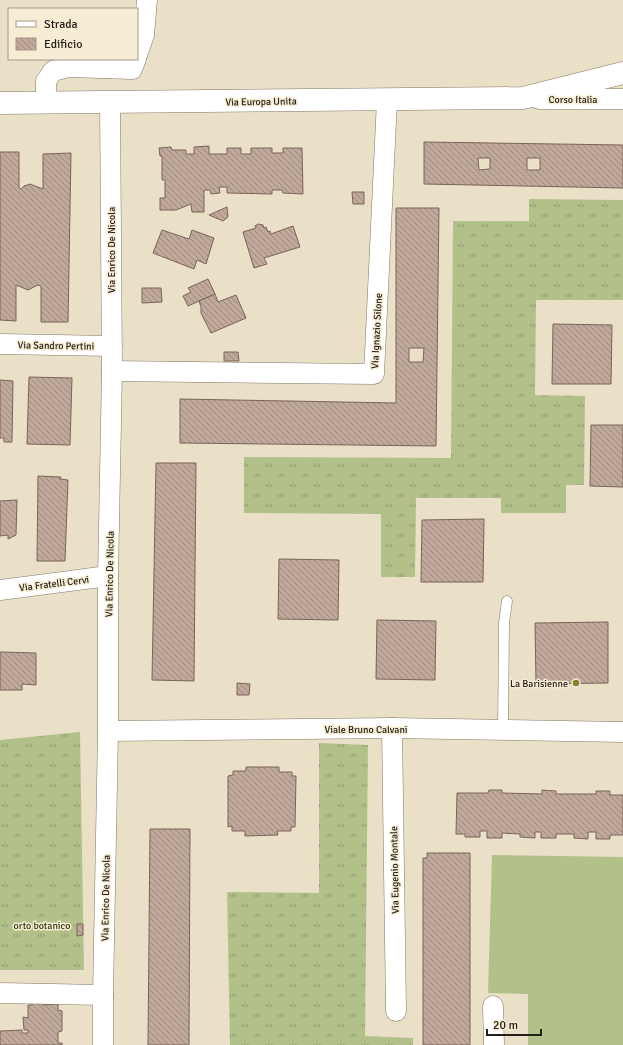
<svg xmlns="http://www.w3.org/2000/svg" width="623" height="1045" font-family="Signika,sans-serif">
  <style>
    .grass { fill: url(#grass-tufts) }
    .garden { fill: #b2c18a }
    .building { fill: url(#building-back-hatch); stroke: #7a6458; fill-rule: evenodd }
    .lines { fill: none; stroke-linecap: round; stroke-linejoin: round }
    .service-casing { stroke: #827963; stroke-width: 11 }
    .minor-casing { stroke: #827963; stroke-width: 21 }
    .tertiary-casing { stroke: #827963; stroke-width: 23 }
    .service { stroke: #fff; stroke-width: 10 }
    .minor { stroke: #fff; stroke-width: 20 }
    .tertiary { stroke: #fff; stroke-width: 22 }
    .poi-dot { fill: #83832c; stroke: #f7ecd4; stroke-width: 1.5 }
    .labels { text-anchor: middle; stroke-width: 3; stroke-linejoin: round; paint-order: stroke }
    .street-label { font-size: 10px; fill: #242017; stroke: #f7ecd4 }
    .poi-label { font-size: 10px; fill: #242017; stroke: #f7ecd4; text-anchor: end }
    .park-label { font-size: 10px; fill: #2e3611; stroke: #f7ecd4 }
  </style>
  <defs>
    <pattern id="grass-tufts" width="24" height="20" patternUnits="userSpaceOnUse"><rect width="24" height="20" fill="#b2c18a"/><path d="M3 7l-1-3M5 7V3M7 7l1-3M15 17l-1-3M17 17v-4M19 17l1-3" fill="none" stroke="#919c70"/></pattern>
    <pattern id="building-back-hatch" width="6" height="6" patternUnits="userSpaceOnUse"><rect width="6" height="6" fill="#c0a89a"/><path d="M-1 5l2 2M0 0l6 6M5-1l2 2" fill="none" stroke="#9c887d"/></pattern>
  </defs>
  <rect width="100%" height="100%" fill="#eadfc7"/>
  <g class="grass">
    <polygon points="529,199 623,200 623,300 536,300 535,395 585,396 584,485 566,485 566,513 501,513 501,498 416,498 415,577 381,577 381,514 244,513 244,457 451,458 453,221 529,221"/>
    <polygon points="80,732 84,970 0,970 0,740"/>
    <polygon points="319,743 368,745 365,1036 413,1038 413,1045 230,1045 227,892 319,893"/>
  </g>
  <polygon class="garden" points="492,855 623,857 623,1045 528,1045 528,994 488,993"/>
  <g class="building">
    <path d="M424,142L623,145V188L424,184ZM478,158H490V169L479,170ZM527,158H540V170H527Z"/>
    <polygon points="209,146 209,154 227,154 227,148 241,148 241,154 251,154 251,148 272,148 272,153 283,153 283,148 302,148 303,194 283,193 282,190 272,190 272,194 227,193 227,187 219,187 220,193 211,194 210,190 204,190 204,212 192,212 191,204 176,210 160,210 160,198 165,198 165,180 162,180 162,156 160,156 159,148 171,147 172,150 186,150 186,154 194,154 194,147"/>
    <polygon points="0,152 19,152 19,188 21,189 24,186 30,184 43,189 43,154 71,153 68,322 41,322 41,286 38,285 28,290 16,285 16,321 0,320"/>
    <polygon points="352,192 364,192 364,204 353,204"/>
    <polygon points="227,207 228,217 223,221 209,215"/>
    <path d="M396,208H439L436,446L180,443V399L396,403ZM409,348H424L423,362H409Z"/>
    <polygon points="258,224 263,225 264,228 266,227 268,232 270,231 271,234 293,226 300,247 264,258 267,264 254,268 243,232 256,228 255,226"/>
    <polygon points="162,230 189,239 192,230 214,238 206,264 197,260 194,269 153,253"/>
    <polygon points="208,279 215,294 188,306 183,296 191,292 188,288"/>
    <polygon points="142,288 161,288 162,302 142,303"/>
    <polygon points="215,294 218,302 236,295 246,318 211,333 201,313 201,307 199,301"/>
    <polygon points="553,324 612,325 611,384 552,384"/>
    <polygon points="224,352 238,352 239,361 224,361"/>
    <polygon points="29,377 72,378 70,445 27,444"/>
    <polygon points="0,380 13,381 12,442 4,442 4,438 0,438"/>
    <polygon points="591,425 623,425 623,487 590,486"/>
    <polygon points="156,463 196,463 194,681 152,680"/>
    <polygon points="38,476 61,477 60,479 68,480 65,561 37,561"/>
    <polygon points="17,500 16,535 8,539 8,535 0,536 0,501"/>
    <polygon points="484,519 483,582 421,582 422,520"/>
    <polygon points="279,559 339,560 338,620 278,619"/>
    <polygon points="377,620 436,621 435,680 376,679"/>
    <polygon points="608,622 608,683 536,684 535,623"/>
    <polygon points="0,652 36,653 36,685 22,684 22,690 0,690"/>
    <polygon points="237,683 250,684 249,695 237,695"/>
    <polygon points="246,767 279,767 279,772 292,772 292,776 296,776 295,827 291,827 291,831 277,831 278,835 245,836 245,831 232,831 232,826 228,827 228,776 233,775 233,771 246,771"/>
    <polygon points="489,790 502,790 502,793 542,794 542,790 556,791 556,794 596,794 596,791 610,791 610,795 623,795 623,835 610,835 610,839 596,839 596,832 588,832 588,839 574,838 574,834 556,834 556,838 541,838 541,832 535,832 535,838 520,837 520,834 502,833 502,838 487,838 487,831 480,831 480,837 465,837 465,834 456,834 457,793 488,793"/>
    <polygon points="150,829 190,829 189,1045 148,1045"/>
    <polygon points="427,853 470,853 470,1045 423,1045 423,858 427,858"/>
    <polygon points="77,924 83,924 83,935 77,936"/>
    <polygon points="32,1001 43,1001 43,1005 58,1004 58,1010 62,1011 62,1031 58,1032 58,1043 62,1043 62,1045 0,1045 0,1031 22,1030 22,1033 28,1033 28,1030 24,1030 23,1017 28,1018 28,1005 32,1005"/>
  </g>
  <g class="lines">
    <g class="service-casing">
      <polyline id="service" points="503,731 504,623 507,601"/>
    </g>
    <g class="minor-casing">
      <g id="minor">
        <polyline points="137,55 144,35 147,0"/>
        <polyline points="539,99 623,99"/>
        <polyline points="46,103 46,81 53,71 68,67 132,69 136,59"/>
        <polyline points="0,344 112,346"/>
        <polyline points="112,371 374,374 387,100"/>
        <polyline points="0,590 108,576"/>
        <polyline points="392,728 396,1011"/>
        <polyline points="108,731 392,728 623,732"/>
        <polyline points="0,993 103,995"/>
        <polyline points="493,1006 494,1045"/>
        <polyline points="103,1045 103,995 108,731 108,576 112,371 110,102"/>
      </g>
    </g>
    <g class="tertiary-casing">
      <polyline id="tertiary" points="0,103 523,98 623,73"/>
    </g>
    <use href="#service" class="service"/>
    <use href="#minor" class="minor"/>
    <use href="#tertiary" class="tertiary"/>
  </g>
  <circle class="poi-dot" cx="576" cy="683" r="4"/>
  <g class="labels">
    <g class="street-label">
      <text x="573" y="103">Corso Italia</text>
      <text transform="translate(261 101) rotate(-1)" y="4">Via Europa Unita</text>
      <text transform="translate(111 250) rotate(-90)" y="4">Via Enrico De Nicola</text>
      <text transform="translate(376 331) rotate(-87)" y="4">Via Ignazio Silone</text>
      <text transform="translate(56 345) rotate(1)" y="4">Via Sandro Pertini</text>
      <text transform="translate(109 574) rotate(-89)" y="4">Via Enrico De Nicola</text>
      <text transform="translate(54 583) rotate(-7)" y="4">Via Fratelli Cervi</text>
      <text x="366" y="733">Viale Bruno Calvani</text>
      <text transform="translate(394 870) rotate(-91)" y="4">Via Eugenio Montale</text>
      <text transform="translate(105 898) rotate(-89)" y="4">Via Enrico De Nicola</text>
    </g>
    <g class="poi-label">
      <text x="568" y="687">La Barisienne</text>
    </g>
    <g class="park-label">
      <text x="42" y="929">orto botanico</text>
    </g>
  </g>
  <rect x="8" y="8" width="130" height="52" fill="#f7ecd4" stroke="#a39a88"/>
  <rect x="16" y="21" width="20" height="6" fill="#ffffff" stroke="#a39a88"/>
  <text x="44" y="28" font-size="12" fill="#242017">Strada</text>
  <rect x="16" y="38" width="20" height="12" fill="url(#building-back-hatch)" stroke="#a39a88"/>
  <text x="44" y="48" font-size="12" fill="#242017">Edificio</text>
  <path d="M487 1029v6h54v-6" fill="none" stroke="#242017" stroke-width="2"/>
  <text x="493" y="1029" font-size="12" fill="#242017" stroke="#f7ecd4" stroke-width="3" paint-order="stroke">20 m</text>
</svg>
